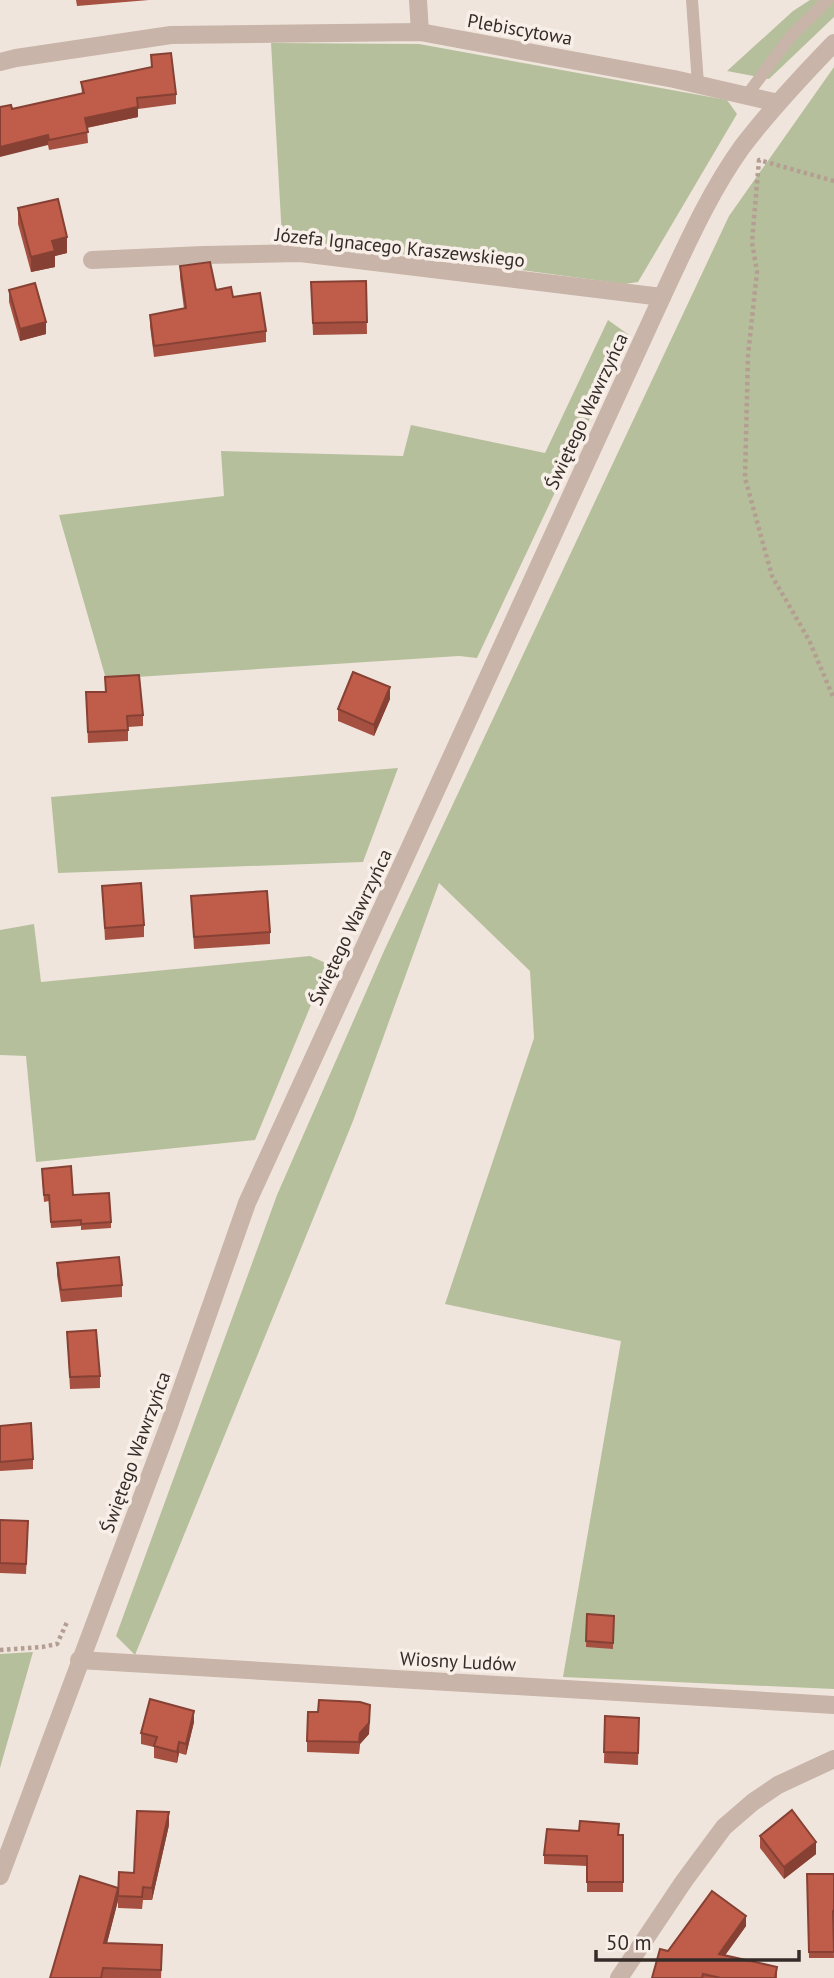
<svg xmlns="http://www.w3.org/2000/svg" width="834" height="1978" font-family="'PT Sans',sans-serif">
  <style>
    .green { fill: #b6bf9c }
    .lines { fill: none; stroke-linecap: round; stroke-linejoin: round }
    .path { stroke: #b49e92; stroke-width: 4.5; stroke-dasharray: 3.5 3.5; stroke-linecap: butt }
    .service { stroke: #c8b4a8; stroke-width: 12 }
    .minor { stroke: #c8b4a8; stroke-width: 18 }
    .tertiary { stroke: #c8b4a8; stroke-width: 18 }
    .wall { fill: #a55040 }
    .shaded-wall { fill: #864134 }
    .building { fill: #c05d4a; stroke: #864134; stroke-width: 2 }
    .labels { text-anchor: middle; stroke-width: 7; stroke-linejoin: round; paint-order: stroke }
    .street-label { font-size: 19px; fill: #352b28; stroke: #f8efe8 }
  </style>
  <rect width="100%" height="100%" fill="#f0e5dc"/>
  <g class="green">
    <polygon points="810,0 834,0 834,17 769,79 727,71 793,11"/>
    <polygon points="271,43 419,44 727,100 737,114 638,282 625,284 282,238"/>
    <polygon points="834,67 834,1689 563,1677 621,1341 445,1304 534,1038 530,971 439,883 353,1121 135,1655 116,1636 277,1195 384,951 729,216"/>
    <polygon points="608,320 629,335 477,658 459,656 106,679 59,515 224,496 221,451 403,456 411,425 545,453"/>
    <polygon points="398,768 363,862 58,873 51,797"/>
    <polygon points="34,924 41,982 310,956 328,964 255,1140 36,1162 26,1056 0,1055 0,930"/>
    <polygon points="33,1652 0,1768 0,1654"/>
  </g>
  <g class="lines">
    <g class="path">
      <polyline points="834,181 759,160 752,242 757,272 748,355 745,478 772,576 809,640 834,699"/>
      <polyline points="0,1650 42,1647 57,1644 68,1620"/>
    </g>
    <g class="service">
      <polyline points="692,0 698,84"/>
      <polyline points="747,95 791,36 828,0"/>
    </g>
    <g class="minor">
      <polyline points="418,0 420,32"/>
      <polyline points="0,62 16,58 171,35 420,32 674,79 778,103"/>
      <polyline points="92,260 203,255 300,253 662,297"/>
      <polyline points="79,1660 834,1705"/>
      <polyline points="619,1978 684,1881 724,1827 753,1802 778,1785 834,1759"/>
    </g>
    <path class="tertiary" d="M0,1876L169,1425L247,1203L662,297C686,246 709,193 742,147C770,110 802,76 834,43"/>
  </g>
  <g class="wall">
    <polygon points="76,0 149,0 77,6"/>
    <polygon points="151,55 176,94 176,104 138,109 138,117 87,128 88,143 49,150 48,145 12,109 82,94 81,82 151,67"/>
    <polygon points="18,208 67,253 55,256 55,267 31,272 18,224"/>
    <polygon points="180,266 216,290 233,297 266,331 266,342 154,357 150,326 150,315 184,309 180,277"/>
    <polygon points="366,281 367,334 313,335 311,282"/>
    <polygon points="9,290 46,334 20,341 9,302"/>
    <polygon points="105,677 143,715 143,726 128,727 128,741 88,743 86,692 105,692"/>
    <polygon points="390,699 374,736 338,721 338,709"/>
    <polygon points="102,886 144,925 144,937 105,940"/>
    <polygon points="191,896 270,932 270,944 194,949"/>
    <polygon points="42,1175 111,1222 111,1228 81,1230 81,1226 51,1228 49,1201 44,1202"/>
    <polygon points="57,1263 122,1285 122,1297 61,1302 57,1275"/>
    <polygon points="67,1332 100,1376 100,1388 70,1389"/>
    <polygon points="0,1426 33,1459 33,1469 0,1471"/>
    <polygon points="0,1520 28,1531 26,1574 0,1573"/>
    <polygon points="587,1614 614,1616 613,1649 586,1647"/>
    <polygon points="318,1712 370,1717 369,1734 360,1744 359,1754 307,1752 307,1741"/>
    <polygon points="605,1716 639,1718 638,1765 604,1763"/>
    <polygon points="194,1722 186,1755 179,1753 177,1763 154,1758 154,1747 141,1744 141,1733"/>
    <polygon points="169,1825 152,1900 143,1900 142,1909 118,1908 118,1901 107,1943 162,1957 161,1978 50,1978 118,1888 134,1873"/>
    <polygon points="618,1835 623,1835 623,1892 587,1892 587,1866 544,1864 544,1855"/>
    <polygon points="760,1836 816,1854 784,1879 760,1848"/>
    <polygon points="807,1874 834,1874 834,1917 833,1917 834,1958 809,1958"/>
    <polygon points="746,1926 725,1955 777,1967 777,1978 652,1978 668,1951"/>
  </g>
  <g class="shaded-wall">
    <polygon points="138,107 138,117 85,128 85,118"/>
    <polygon points="48,135 48,145 0,157 0,147"/>
    <polygon points="67,237 67,253 55,256 55,267 31,272 31,257 52,241"/>
    <polygon points="46,322 46,334 20,341 20,329"/>
    <polygon points="390,687 390,699 374,736 374,725"/>
    <polygon points="370,1705 369,1734 360,1744 359,1754 360,1733"/>
    <polygon points="194,1711 194,1722 186,1755 186,1744"/>
    <polygon points="179,1742 179,1753 177,1763 177,1752"/>
    <polygon points="169,1812 169,1825 152,1900 152,1888"/>
    <polygon points="816,1842 816,1854 784,1879 784,1867"/>
    <polygon points="118,1888 118,1900 104,1955 104,1943"/>
    <polygon points="746,1916 746,1926 719,1964 719,1954"/>
  </g>
  <g class="building">
    <polygon points="171,53 176,94 137,98 138,107 85,118 88,132 49,140 48,135 0,147 0,107 11,105 12,109 84,93 81,82 152,67 151,55"/>
    <polygon points="58,199 67,237 52,241 55,251 31,257 18,208"/>
    <polygon points="210,262 216,290 231,287 233,297 260,293 266,331 154,346 150,315 186,308 180,266"/>
    <polygon points="366,281 367,322 313,323 311,282"/>
    <polygon points="35,283 46,322 20,329 9,290"/>
    <polygon points="353,672 390,687 374,725 338,709"/>
    <polygon points="139,675 143,715 127,716 128,730 88,732 86,692 106,692 105,677"/>
    <polygon points="141,883 144,925 105,928 102,886"/>
    <polygon points="267,891 270,932 194,937 191,896"/>
    <polygon points="71,1166 73,1195 109,1193 111,1222 81,1224 81,1220 51,1222 49,1195 44,1195 42,1169"/>
    <polygon points="119,1257 122,1285 61,1290 57,1263"/>
    <polygon points="96,1330 100,1376 70,1377 67,1332"/>
    <polygon points="31,1423 33,1459 0,1462 0,1426"/>
    <polygon points="0,1520 28,1521 26,1564 0,1563"/>
    <polygon points="587,1614 614,1616 613,1643 586,1641"/>
    <polygon points="150,1699 194,1711 186,1744 179,1742 177,1752 154,1746 157,1737 141,1733"/>
    <polygon points="319,1700 360,1702 370,1705 369,1723 360,1733 359,1742 307,1741 308,1712 318,1712"/>
    <polygon points="605,1716 639,1718 638,1753 604,1752"/>
    <polygon points="792,1810 816,1842 784,1867 760,1836"/>
    <polygon points="137,1811 169,1812 152,1888 143,1887 142,1897 118,1896 119,1872 134,1873"/>
    <polygon points="580,1821 619,1824 618,1835 623,1835 623,1882 587,1882 587,1856 544,1855 547,1829 579,1831"/>
    <polygon points="807,1874 834,1874 834,1911 833,1911 834,1952 809,1952"/>
    <polygon points="80,1876 118,1888 104,1943 162,1945 161,1970 103,1968 101,1978 50,1978"/>
    <polygon points="712,1891 746,1916 719,1954 777,1967 775,1978 721,1978 703,1974 702,1978 652,1978 660,1949 668,1951"/>
  </g>
  <g class="labels">
    <g class="street-label">
      <text transform="translate(520 29) rotate(10)" y="7">Plebiscytowa</text>
      <text transform="translate(400 247) rotate(6)" y="7">Józefa Ignacego Kraszewskiego</text>
      <text transform="translate(586 411) rotate(-65)" y="7">Świętego Wawrzyńca</text>
      <text transform="translate(350 927) rotate(-65)" y="7">Świętego Wawrzyńca</text>
      <text transform="translate(135 1452) rotate(-70)" y="7">Świętego Wawrzyńca</text>
      <text transform="translate(458 1661) rotate(3)" y="7">Wiosny Ludów</text>
    </g>
  </g>
  <path d="M596 1950v10h203v-10" fill="none" stroke="#352b28" stroke-width="3.5"/>
  <text x="606" y="1950" font-size="21" fill="#352b28" stroke="#f8efe8" stroke-width="5" paint-order="stroke">50 m</text>
</svg>
